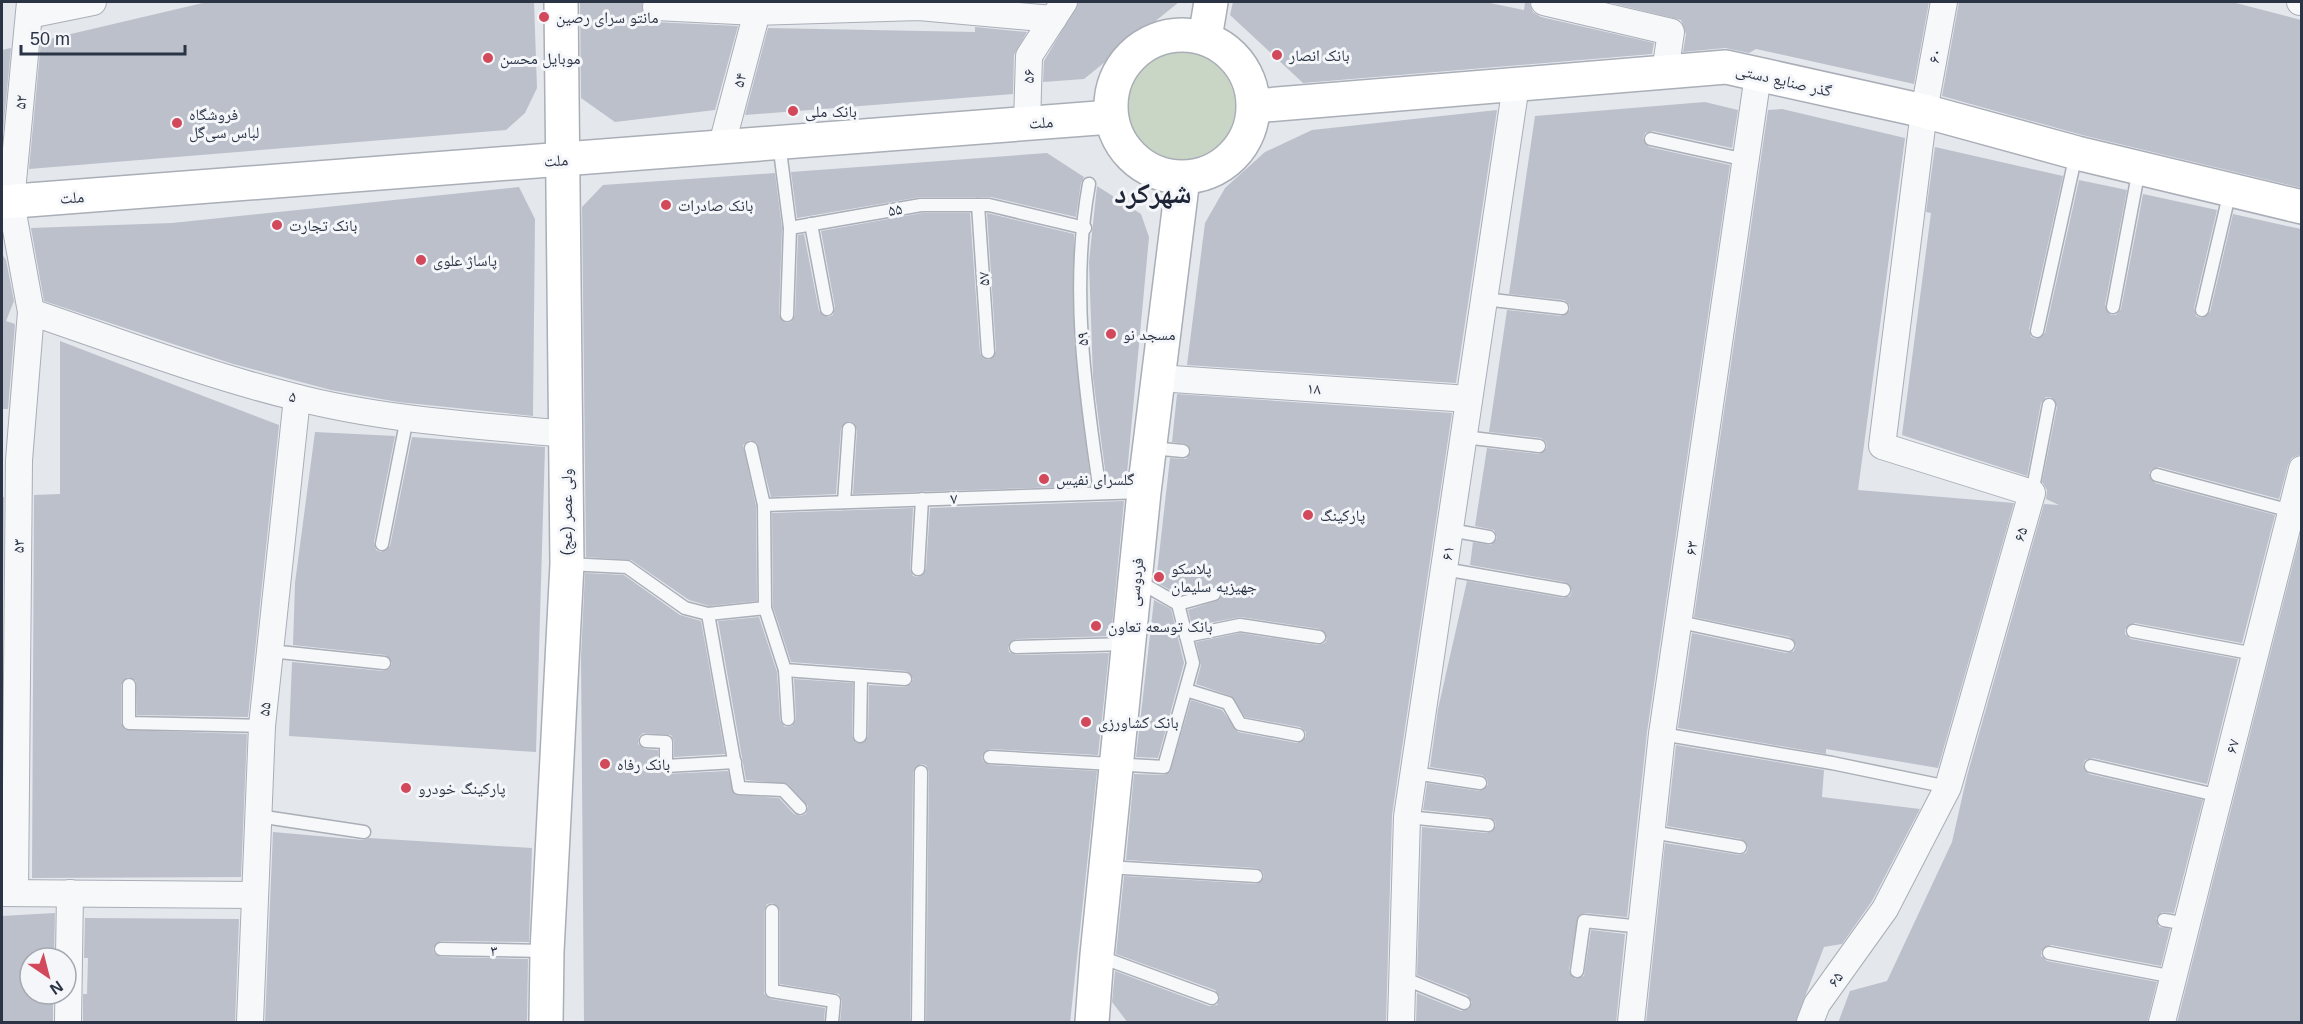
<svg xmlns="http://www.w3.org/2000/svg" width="2303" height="1024" font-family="Arial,'Noto Naskh Arabic',sans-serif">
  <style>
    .green { fill: #c9d6c5 }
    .building { fill: #bbc0ca }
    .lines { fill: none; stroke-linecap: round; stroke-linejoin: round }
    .service-casing { stroke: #a9aeb7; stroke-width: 15 }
    .minor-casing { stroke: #a9aeb7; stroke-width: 28 }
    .secondary-casing { stroke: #a9aeb7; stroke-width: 36 }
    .service { stroke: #f7f8fa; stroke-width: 12 }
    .minor { stroke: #f7f8fa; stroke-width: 26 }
    .secondary { stroke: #fff; stroke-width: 33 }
    .poi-dot { fill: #d1495b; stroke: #f4f6f9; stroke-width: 2 }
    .labels { text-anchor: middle; stroke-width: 6; stroke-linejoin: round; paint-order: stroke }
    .poi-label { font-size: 16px; fill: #2b3445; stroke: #f4f6f9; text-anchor: start }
    .street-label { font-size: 16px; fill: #2b3445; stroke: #f4f6f9 }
    .town-label { font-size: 28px; font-weight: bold; fill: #1d2536; stroke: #f4f6f9 }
  </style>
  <rect width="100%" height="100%" fill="#e4e7ec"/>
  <circle class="green" cx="1181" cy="106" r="54"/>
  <g class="building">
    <polygon points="207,2 534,2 537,88 525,113 506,130 29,169 41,41"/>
    <polygon points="580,2 642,2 643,14 655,22 738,26 715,110 615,122 581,98"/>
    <polygon points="1079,2 1179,2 1084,79 1043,82 1044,61"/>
    <polygon points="1233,2 1485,2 1524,10 1525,2 1529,2 1533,12 1541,17 1654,43 1652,54 1303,83 1230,15"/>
    <polygon points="1607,2 1929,2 1914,84 1756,49 1749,53 1725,48 1683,52 1686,34 1681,20"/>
    <polygon points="1959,2 2232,2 2301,20 2301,188 2082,135 1942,96"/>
    <polygon points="975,27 1027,32 1014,55 1013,94 745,115 768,28 975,32"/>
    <polygon points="11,48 2,143 2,50"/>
    <polygon points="1705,102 1738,110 1732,148 1653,131 1645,133 1643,138 1649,147 1730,165 1647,732 1627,917 1585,913 1578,916 1569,970 1575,979 1584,976 1591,930 1625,934 1616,1023 1416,1023 1417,993 1461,1011 1469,1009 1472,1002 1467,995 1417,975 1422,827 1487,833 1496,826 1495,821 1489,817 1423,810 1427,783 1479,791 1488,785 1487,779 1482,775 1430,767 1438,709 1467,581 1563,598 1570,596 1572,591 1565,582 1470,565 1473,542 1491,545 1497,538 1494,530 1475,526 1487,448 1539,454 1547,448 1546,442 1541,438 1489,432 1507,310 1561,316 1570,310 1569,304 1564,300 1509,294 1535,116"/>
    <polygon points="1782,109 1905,138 1858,490 2014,503 1938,768 1826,749 1826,754 1678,728 1692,633 1786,653 1794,651 1796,646 1790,637 1694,617 1768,110"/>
    <polygon points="1497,110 1456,383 1187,365 1205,223 1225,188 1265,152 1312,130"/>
    <polygon points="1935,147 2063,176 2029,329 2031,337 2036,339 2045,333 2079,180 2127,190 2105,305 2111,315 2116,315 2121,309 2143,194 2217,210 2194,308 2196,316 2201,318 2210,312 2233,214 2301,229 2301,454 2292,458 2288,465 2279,499 2159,467 2152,469 2149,473 2155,483 2275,515 2242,643 2135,623 2125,629 2125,634 2131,639 2238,659 2207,784 2093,758 2085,760 2083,765 2089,774 2203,800 2174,913 2162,912 2156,918 2159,927 2170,929 2161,966 2051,945 2041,951 2041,956 2047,961 2157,982 2147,1023 1838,1023 1850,991 1887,981 1952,842 1967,776 2044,504 2059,505 2046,499 2047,490 2042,482 2057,407 2051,397 2046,397 2041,403 2027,476 1902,435 1931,213 1926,212"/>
    <polygon points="1047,153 1084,177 1081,183 1076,217 991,197 921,197 797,218 791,172"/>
    <polygon points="775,173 782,228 779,315 786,323 791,322 795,315 798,235 804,234 819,311 828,317 833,315 835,307 821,231 922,213 970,213 980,353 984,359 989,360 996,351 987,213 1074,234 1074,339 1091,486 853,494 857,430 854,423 849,421 841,428 836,494 771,497 757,443 750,440 743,445 756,506 757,601 709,606 689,600 631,560 586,557 582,207 603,185"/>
    <polygon points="1097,186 1141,214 1149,237 1126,484 1107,485 1093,377 1089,262"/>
    <polygon points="519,187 535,219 533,416 398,402 331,390 233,364 44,301 31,228 172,223"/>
    <polygon points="2,254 6,260 14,301 6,321 15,324 8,409 2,409"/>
    <polygon points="60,341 279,425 248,717 137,715 136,681 128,677 121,685 121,723 125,730 247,734 241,877 32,878 34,495 60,494"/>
    <polygon points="1177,394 1452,413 1392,815 1386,1023 1128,1023 1112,1002 1115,971 1209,1006 1217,1005 1220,997 1215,990 1116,954 1124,876 1256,884 1264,877 1263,872 1256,868 1126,860 1134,774 1164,775 1170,772 1191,700 1222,710 1238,732 1297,743 1306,737 1306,732 1300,727 1245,717 1231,696 1196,684 1201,665 1196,642 1240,633 1318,645 1325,643 1327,638 1320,629 1241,617 1192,626 1188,610 1219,600 1222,595 1220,589 1212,586 1179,595 1156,582 1170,458 1186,459 1191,452 1187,444 1172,442"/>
    <polygon points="315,432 395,436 374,542 376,550 381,552 390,546 412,437 545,447 536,752 289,736 292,662 383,671 390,668 392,663 385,655 293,645 295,583"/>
    <polygon points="2,497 4,497 2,731"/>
    <polygon points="1124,501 1111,636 1016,639 1008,647 1009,652 1016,655 1109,653 1098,755 990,749 982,756 983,761 990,765 1097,771 1070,1023 926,1023 929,772 926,765 921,764 913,772 910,1023 840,1023 842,1001 839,994 780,984 780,911 773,903 767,904 764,911 764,994 771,999 825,1008 824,1023 584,1023 581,656 585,573 624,575 680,615 701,621 725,754 674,757 674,741 671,735 643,733 639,737 638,744 645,749 658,750 659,771 666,774 728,771 735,795 779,798 794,814 801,816 806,814 808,806 788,784 746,780 718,621 759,617 777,672 780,720 785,727 792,726 796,719 794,679 853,683 852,736 856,743 863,743 868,736 869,685 905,687 911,684 913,679 906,671 791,662 773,607 772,513 913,508 910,569 913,576 918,577 926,569 930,508"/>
    <polygon points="2301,532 2301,1023 2177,1023"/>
    <polygon points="1154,600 1171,609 1184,663 1158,758 1136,757"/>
    <polygon points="1676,745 1824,770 1822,797 1920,809 1872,901 1842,944 1824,947 1795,1023 1646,1023 1665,843 1739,855 1746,853 1748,848 1741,839 1667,826"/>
    <polygon points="273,832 363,840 369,838 532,848 529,942 441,941 433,948 434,953 441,957 528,959 527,1023 265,1023"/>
    <polygon points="55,913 54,958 30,958 30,994 53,994 53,1023 2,1023 2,916"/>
    <polygon points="85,918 239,919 235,1023 83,1023 83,994 87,994 88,958 84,958"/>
  </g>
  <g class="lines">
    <g class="service-casing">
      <g id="service">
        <polyline points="1651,139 1746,160"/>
        <polyline points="779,143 790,228 921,205 989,205 1085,228"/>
        <path d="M1089,184C1070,287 1085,391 1100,492"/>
        <polyline points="978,205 988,352"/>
        <polyline points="811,224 827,309"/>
        <polyline points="1484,299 1562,308"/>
        <polyline points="2113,307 2139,169"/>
        <polyline points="2202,310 2230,191"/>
        <polyline points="787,315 790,228"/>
        <polyline points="2037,331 2076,154"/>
        <polyline points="1464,437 1539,446"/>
        <polyline points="751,448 764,505 765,608 785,670 905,679"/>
        <polyline points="1151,448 1183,451"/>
        <polyline points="2157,475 2291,511"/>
        <polyline points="2032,493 2049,405"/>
        <polyline points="844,502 849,429"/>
        <polyline points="764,505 1143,492"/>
        <polyline points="1450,530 1489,537"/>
        <polyline points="382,544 407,418"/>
        <polyline points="567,564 627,567 685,608 708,614 765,608"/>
        <polyline points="918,569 922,499"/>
        <polyline points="1444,569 1564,590"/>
        <polyline points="1178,604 1214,594"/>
        <polyline points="708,614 739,788 783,790 800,808"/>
        <polyline points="1680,622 1788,645"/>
        <polyline points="2133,631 2255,654"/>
        <polyline points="1186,636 1240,625 1319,637"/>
        <polyline points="1016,647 1127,644"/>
        <polyline points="270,651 384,663"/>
        <polyline points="785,670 788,719"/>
        <polyline points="129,685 129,723 262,726"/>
        <polyline points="1186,690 1228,703 1240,724 1298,735"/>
        <polyline points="1662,734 1832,763 1948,787"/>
        <polyline points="860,736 861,676"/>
        <polyline points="646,741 666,742 666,766 735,762"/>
        <polyline points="990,757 1164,767 1193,663 1178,604 1138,581"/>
        <polyline points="2091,766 2220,796"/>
        <polyline points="1414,773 1480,783"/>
        <polyline points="258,816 364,832"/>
        <polyline points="1407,817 1488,825"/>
        <polyline points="1652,832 1740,847"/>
        <polyline points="1107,867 1256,876"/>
        <polyline points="772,911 772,991 834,1001 832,1022"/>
        <polyline points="2164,920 2187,924"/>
        <polyline points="441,949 546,951"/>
        <polyline points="2049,953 2174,977"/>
        <polyline points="1098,956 1212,998"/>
        <polyline points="1577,971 1584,921 1642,927"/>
        <polyline points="1403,978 1464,1003"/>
        <polyline points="918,1022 921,772"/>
      </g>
    </g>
    <g class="minor-casing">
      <g id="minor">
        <polyline points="1544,2 1671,32 1665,72"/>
        <polyline points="2300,2 2302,2"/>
        <polyline points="656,7 757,12 919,7 1053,19"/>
        <polyline points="29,15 93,2"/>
        <polyline points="1027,124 1029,56 1064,2"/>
        <polyline points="721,148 757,12"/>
        <path d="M31,312C119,342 206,375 295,397C383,420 476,425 566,434"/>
        <polyline points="1158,378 1469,399"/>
        <polyline points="2,893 254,895"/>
        <polyline points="15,893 19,460 31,312 11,202 30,2"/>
        <polyline points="68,1022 70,893"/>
        <polyline points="250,1022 262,726 297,398"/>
        <polyline points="1401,1022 1407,817 1516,85"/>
        <polyline points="1631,1022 1662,734 1758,75"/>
        <polyline points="1810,1022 1817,1004 1885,909 1948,787 2032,493 1882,446 1924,111 1944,2"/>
        <polyline points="2162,1022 2302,469"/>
      </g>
    </g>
    <g class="secondary-casing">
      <g id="secondary">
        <circle cx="1182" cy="106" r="71"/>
        <polyline points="1205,38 1211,2"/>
        <polyline points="1254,106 1726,67 1924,111 2077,153 2302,207"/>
        <polyline points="2,202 1111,117"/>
        <polyline points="546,1022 547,951 567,564 561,2"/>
        <polyline points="1092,1022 1097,955 1144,492 1183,178"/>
      </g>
    </g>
    <use href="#service" class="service"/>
    <use href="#minor" class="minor"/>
    <use href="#secondary" class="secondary"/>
  </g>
  <g class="poi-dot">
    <circle cx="544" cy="17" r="6"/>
    <circle cx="1277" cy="55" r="6"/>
    <circle cx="488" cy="58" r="6"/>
    <circle cx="793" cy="111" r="6"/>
    <circle cx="177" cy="123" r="6"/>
    <circle cx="666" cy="205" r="6"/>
    <circle cx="277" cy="225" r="6"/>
    <circle cx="421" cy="260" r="6"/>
    <circle cx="1111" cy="334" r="6"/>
    <circle cx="1044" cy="479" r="6"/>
    <circle cx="1308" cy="515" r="6"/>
    <circle cx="1159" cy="577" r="6"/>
    <circle cx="1096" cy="626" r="6"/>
    <circle cx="1086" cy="722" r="6"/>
    <circle cx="605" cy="764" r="6"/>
    <circle cx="406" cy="788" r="6"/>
  </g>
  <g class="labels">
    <g class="poi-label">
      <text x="556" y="23">مانتو سرای رصین</text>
      <text x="1289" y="61">بانک انصار</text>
      <text x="500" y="64">موبایل محسن</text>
      <text x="805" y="117">بانک ملی</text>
      <text x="189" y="120">فروشگاه<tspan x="189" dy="18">لباس سی‌گل</tspan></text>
      <text x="678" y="211">بانک صادرات</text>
      <text x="289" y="231">بانک تجارت</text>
      <text x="433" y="266">پاساژ علوی</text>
      <text x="1123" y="340">مسجد نو</text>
      <text x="1056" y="485">گلسرای نفیس</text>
      <text x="1320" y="521">پارکینگ</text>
      <text x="1171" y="574">پلاسکو<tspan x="1171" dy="18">جهیزیه سلیمان</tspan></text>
      <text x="1108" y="632">بانک توسعه تعاون</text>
      <text x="1098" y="728">بانک کشاورزی</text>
      <text x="617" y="770">بانک رفاه</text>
      <text x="418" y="794">پارکینگ خودرو</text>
    </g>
    <g class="street-label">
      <text transform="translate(1934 56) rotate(-80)" y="6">۶۰</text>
      <text transform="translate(1028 76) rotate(-88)" y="6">۵۶</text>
      <text transform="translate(739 80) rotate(-75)" y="6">۵۴</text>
      <text transform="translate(1784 80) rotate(13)" y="6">گذر صنایع دستی</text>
      <text transform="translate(20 102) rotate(-84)" y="6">۵۲</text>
      <text transform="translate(1041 122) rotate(-4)" y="6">ملت</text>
      <text transform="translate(556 160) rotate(-4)" y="6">ملت</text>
      <text transform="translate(72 197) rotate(-4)" y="6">ملت</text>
      <text transform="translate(895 209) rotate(-10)" y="6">۵۵</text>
      <text transform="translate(983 279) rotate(-94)" y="6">۵۷</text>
      <text transform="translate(1082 339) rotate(-93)" y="6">۵۹</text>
      <text transform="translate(1314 388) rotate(4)" y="6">۱۸</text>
      <text transform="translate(293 396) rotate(14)" y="6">۵</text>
      <text transform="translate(954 498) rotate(-2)" y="6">۷</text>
      <text transform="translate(566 512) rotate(-90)" y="6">ولی عصر (عج)</text>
      <text transform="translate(2020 534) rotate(-74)" y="6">۶۵</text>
      <text transform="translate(18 546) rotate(-89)" y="6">۵۳</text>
      <text transform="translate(1691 548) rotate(-82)" y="6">۶۳</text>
      <text transform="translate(1447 553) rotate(-82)" y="6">۶۱</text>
      <text transform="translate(1135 582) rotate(-84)" y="6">فردوسی</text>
      <text transform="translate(264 709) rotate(-84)" y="6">۵۵</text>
      <text transform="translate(2232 746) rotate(-76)" y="6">۶۷</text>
      <text transform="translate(494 950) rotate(1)" y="6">۳</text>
      <text transform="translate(1835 979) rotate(-54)" y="6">۶۵</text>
    </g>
    <g class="town-label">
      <text x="1153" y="203">شهرکرد</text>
    </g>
  </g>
  <rect width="2303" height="1024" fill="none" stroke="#2b3445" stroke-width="6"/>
  <g transform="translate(48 976) rotate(145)"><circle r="28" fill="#f4f6f9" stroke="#a4a8b1" stroke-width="1.5"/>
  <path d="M0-4.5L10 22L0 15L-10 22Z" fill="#d1495b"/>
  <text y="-9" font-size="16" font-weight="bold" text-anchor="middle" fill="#2b3445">N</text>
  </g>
  <path d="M21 45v9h164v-9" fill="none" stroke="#2b3445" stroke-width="3"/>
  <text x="30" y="45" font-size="18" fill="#2b3445" stroke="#f4f6f9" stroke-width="4.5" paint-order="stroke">50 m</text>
</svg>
